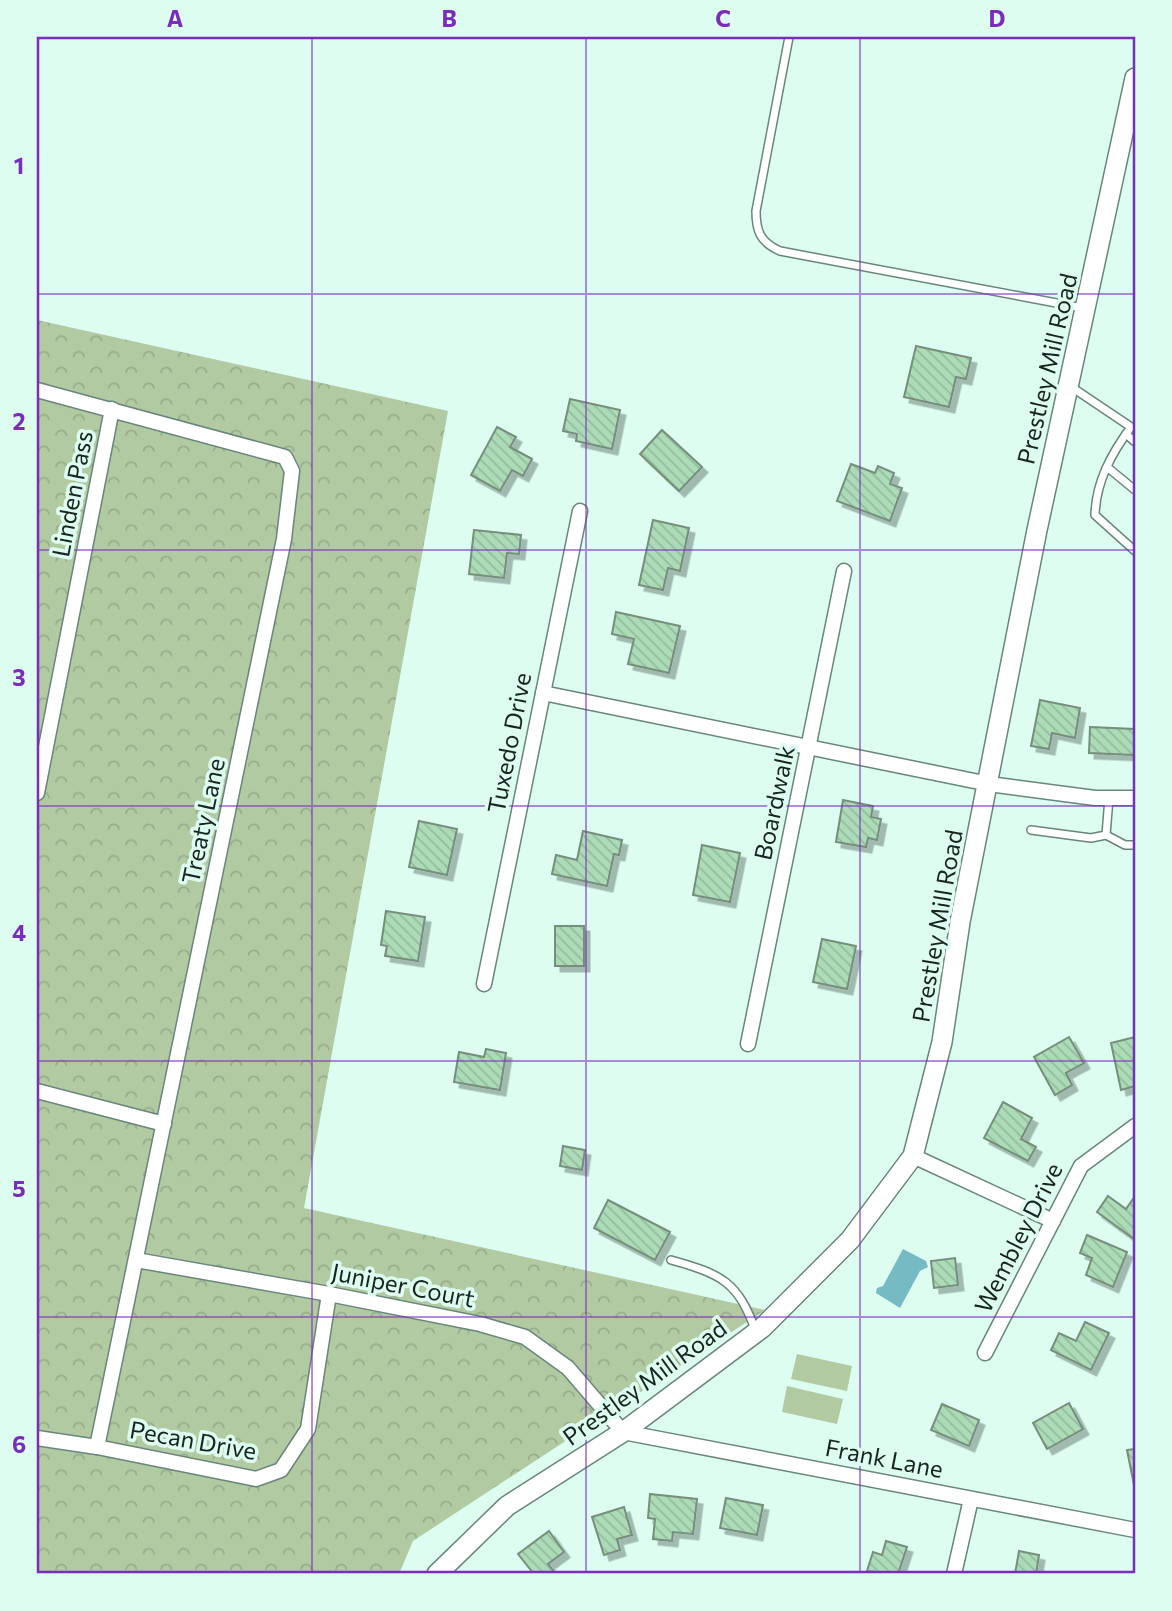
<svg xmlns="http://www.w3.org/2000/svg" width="1172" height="1611" font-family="Commissioner,sans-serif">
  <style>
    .green { fill: #b1caa2 }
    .forest { fill: url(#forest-crowns) }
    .water { fill: #76bac3 }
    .building { fill: url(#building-back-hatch); stroke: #768e7b; stroke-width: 2; filter: url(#shadow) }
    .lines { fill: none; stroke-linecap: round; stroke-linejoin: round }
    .lane-casing { stroke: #68867a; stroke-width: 10 }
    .street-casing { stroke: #68867a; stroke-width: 17 }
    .secondary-casing { stroke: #68867a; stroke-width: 22 }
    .lane { stroke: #fff; stroke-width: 7 }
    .street { stroke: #fff; stroke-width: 14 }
    .secondary { stroke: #fff; stroke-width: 19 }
    .grid { fill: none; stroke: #7b2cbf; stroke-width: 2; stroke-opacity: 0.55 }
    .labels { text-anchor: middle; stroke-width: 7; stroke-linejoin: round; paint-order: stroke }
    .street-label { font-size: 24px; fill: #182420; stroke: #dcfdf0 }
    .neatline { fill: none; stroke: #7b2cbf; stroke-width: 2.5 }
    .grid-label { font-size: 23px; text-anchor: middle; font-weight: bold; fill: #7b2cbf }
  </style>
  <defs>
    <pattern id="forest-crowns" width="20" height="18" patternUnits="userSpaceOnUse" patternTransform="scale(1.75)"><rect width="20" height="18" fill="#b1caa2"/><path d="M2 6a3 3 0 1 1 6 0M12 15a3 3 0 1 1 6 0" fill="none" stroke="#98ad8b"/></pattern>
    <pattern id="building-back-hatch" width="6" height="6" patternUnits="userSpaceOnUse" patternTransform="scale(1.75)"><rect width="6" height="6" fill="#acdbb7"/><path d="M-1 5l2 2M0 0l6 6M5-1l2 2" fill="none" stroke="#93bc9d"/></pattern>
    <filter id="shadow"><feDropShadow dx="5.5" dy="5.5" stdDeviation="0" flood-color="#0004"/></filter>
  </defs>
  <rect width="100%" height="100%" fill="#dcfdf0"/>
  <g class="green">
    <polygon points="797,1354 852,1366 847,1391 791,1379"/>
    <polygon points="787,1386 843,1399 837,1424 782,1412"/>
  </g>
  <polygon class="forest" points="37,320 448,411 304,1208 765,1310 413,1541 399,1574 37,1574"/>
  <polygon class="water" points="903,1249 926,1261 928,1267 920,1271 900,1308 876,1293 877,1288 883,1286"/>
  <g class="building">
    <polygon points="916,346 971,358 966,379 956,377 949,407 904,397"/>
    <polygon points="570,399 620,410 612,449 576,441 577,434 563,431"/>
    <polygon points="497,427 516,437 510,447 532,459 523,476 512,470 500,491 471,475"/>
    <polygon points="662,430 702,467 679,491 640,454"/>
    <polygon points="851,464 875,473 878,466 894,473 890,484 902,488 890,521 837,501"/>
    <polygon points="653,520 689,528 680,571 668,568 663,590 639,585"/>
    <polygon points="474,530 521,535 519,554 507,553 504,578 469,574"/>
    <polygon points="616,612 680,626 669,673 628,664 634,639 612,634"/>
    <polygon points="1040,700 1080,708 1075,738 1052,733 1049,749 1031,746"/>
    <polygon points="1090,727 1135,729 1134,755 1089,753"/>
    <polygon points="843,800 873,806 871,817 881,819 877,840 868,838 866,847 836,842"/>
    <polygon points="419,821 457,829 447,875 409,867"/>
    <polygon points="583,831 622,840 619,855 614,854 607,886 552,874 556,855 577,860"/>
    <polygon points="702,845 740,853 730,902 693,895"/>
    <polygon points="386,911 425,917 418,961 385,956 387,946 381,945"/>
    <rect x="555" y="926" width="29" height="40"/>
    <polygon points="822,939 856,946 847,989 813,982"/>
    <polygon points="1069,1037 1084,1063 1066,1073 1072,1085 1055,1095 1034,1057"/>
    <polygon points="1135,1037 1135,1086 1121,1090 1111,1043"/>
    <polygon points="486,1049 506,1053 500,1090 454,1082 459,1052 484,1057"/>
    <polygon points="1003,1102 1032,1118 1021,1139 1036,1147 1028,1161 984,1138"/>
    <polygon points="563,1146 585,1150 582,1170 560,1166"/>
    <polygon points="1108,1196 1126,1209 1135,1196 1134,1239 1097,1212"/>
    <polygon points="608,1200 670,1232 655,1260 594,1228"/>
    <polygon points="1087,1235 1127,1252 1113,1287 1086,1275 1092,1258 1080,1253"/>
    <polygon points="955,1258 958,1285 934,1288 931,1261"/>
    <polygon points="1085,1322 1109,1333 1091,1370 1051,1350 1059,1333 1076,1341"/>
    <polygon points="1069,1403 1083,1429 1047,1449 1033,1423"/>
    <polygon points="942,1404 979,1420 969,1446 931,1430"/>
    <polygon points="1135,1449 1135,1490 1127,1450"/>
    <polygon points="650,1494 697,1499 693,1534 673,1532 672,1541 653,1539 655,1519 648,1518"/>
    <polygon points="726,1498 763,1505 757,1535 720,1528"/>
    <polygon points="624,1507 632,1535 617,1539 620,1550 604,1555 592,1517"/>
    <polygon points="549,1531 564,1552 548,1564 556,1574 534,1574 518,1554"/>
    <polygon points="886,1541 907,1547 898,1574 867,1571 873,1552 882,1555"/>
    <polygon points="1019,1551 1039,1555 1036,1574 1015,1574"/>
  </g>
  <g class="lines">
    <g class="lane-casing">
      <g id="lane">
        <path d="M789,37L756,211C756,231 760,242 780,251L1083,308"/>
        <path d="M1070,386L1131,427C1111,454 1096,482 1095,515L1135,551"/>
        <polyline points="1126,434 1135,442"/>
        <polyline points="1107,467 1135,490"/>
        <polyline points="1031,830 1091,838 1106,835 1109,798"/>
        <polyline points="1106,835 1125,845 1135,845"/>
        <path d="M671,1260C721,1274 738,1281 756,1332"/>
      </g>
    </g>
    <g class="street-casing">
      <g id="street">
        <polyline points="37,390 285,457 292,471 284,539 97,1447"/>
        <polyline points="543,693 989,784 1095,798 1135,798"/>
        <polyline points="37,793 112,409"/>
        <polyline points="484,984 580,511"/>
        <polyline points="748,1044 844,571"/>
        <polyline points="37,1091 164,1124"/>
        <polyline points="913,1156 1053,1221"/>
        <polyline points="136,1260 329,1294 480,1324 525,1337 568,1368 623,1432 1135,1530"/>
        <polyline points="985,1353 1081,1166 1135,1126"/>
        <polyline points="37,1438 97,1447 256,1479 281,1470 308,1429 329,1294"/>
        <polyline points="954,1574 971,1499"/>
      </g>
    </g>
    <g class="secondary-casing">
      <polyline id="secondary" points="437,1574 507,1506 623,1432 762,1328 850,1240 913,1156 942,1042 960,922 1037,530 1135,78"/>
    </g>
    <use href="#lane" class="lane"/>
    <use href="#street" class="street"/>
    <use href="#secondary" class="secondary"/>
  </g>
  <path class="grid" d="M312,37V1574M586,37V1574M860,37V1574M37,294H1135M37,550H1135M37,806H1135M37,1061H1135M37,1317H1135"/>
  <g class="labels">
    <g class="street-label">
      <text transform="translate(1048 369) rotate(-77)" y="8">Prestley Mill Road</text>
      <text transform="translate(73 494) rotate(-79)" y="8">Linden Pass</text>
      <text transform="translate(510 743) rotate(-79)" y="8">Tuxedo Drive</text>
      <text transform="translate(775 803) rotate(-78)" y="8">Boardwalk</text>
      <text transform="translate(204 821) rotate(-78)" y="8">Treaty Lane</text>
      <text transform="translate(938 926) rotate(-80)" y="8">Prestley Mill Road</text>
      <text transform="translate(1019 1238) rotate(-63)" y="8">Wembley Drive</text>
      <text transform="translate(403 1286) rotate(11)" y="8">Juniper Court</text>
      <text transform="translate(645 1383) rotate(-36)" y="8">Prestley Mill Road</text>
      <text transform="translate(193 1441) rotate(10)" y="8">Pecan Drive</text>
      <text transform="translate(884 1459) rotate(11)" y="8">Frank Lane</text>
    </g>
  </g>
  <rect width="1172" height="1611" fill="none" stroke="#dcfdf0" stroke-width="77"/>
  <rect x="38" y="38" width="1096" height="1534" class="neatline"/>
  <g class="grid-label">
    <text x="175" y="27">A</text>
    <text x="449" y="27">B</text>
    <text x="723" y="27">C</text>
    <text x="997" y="27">D</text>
    <text x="19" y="174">1</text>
    <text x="19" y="430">2</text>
    <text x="19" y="686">3</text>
    <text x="19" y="941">4</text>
    <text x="19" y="1197">5</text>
    <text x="19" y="1453">6</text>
  </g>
</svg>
